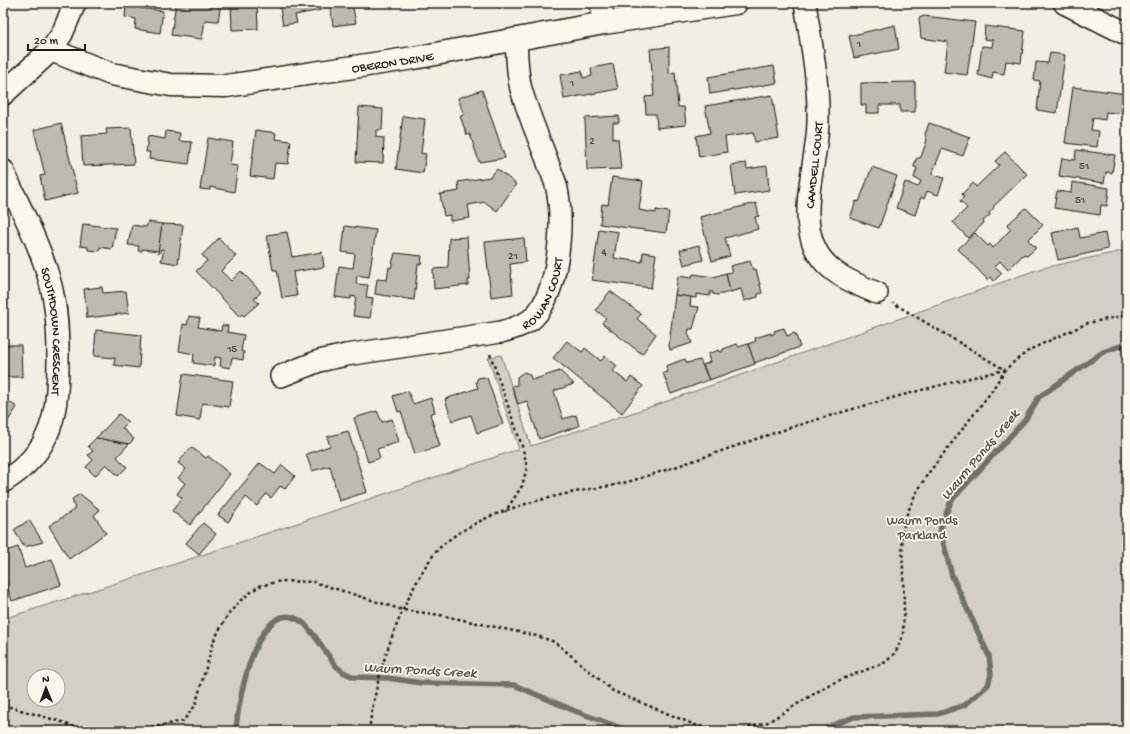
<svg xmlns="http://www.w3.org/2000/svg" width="1130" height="734" font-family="'Gochi Hand',sans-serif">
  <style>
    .green { fill: #d2cfc6; stroke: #777671; fill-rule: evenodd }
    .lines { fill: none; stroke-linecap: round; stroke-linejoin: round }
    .stream { stroke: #716f6b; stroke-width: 5.5 }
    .building { fill: #bdbab1; stroke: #1c1c1c }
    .street-casing { stroke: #1c1c1c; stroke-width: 24 }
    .secondary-casing { stroke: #1c1c1c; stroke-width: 25 }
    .path { stroke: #1c1c1c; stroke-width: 2.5; stroke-dasharray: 3 3; stroke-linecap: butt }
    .street { stroke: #fbf7ec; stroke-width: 21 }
    .secondary { stroke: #fbf7ec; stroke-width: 22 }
    .labels { text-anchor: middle; stroke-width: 3.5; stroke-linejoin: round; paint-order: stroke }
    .number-label { font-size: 11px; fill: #444441 }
    .street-label { font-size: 13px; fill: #1c1c1c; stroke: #fbf7ec }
    .park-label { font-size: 13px; fill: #53524f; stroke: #fbf7ec }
    .water-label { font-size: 14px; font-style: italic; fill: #545351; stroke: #fbf7ec }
  </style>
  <rect width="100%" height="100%" fill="#f2eee4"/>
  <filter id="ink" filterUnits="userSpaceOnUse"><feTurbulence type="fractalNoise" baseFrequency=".025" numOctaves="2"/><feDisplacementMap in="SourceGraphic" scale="8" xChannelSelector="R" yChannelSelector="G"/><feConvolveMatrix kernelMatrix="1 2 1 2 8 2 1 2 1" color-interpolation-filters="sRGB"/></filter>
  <g filter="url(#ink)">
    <path class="green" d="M1127,250V731H3V619L148,573L519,449L488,358L501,355L531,446L656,405L1042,268ZM34,676H58V700H34Z"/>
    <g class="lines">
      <g class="stream">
        <path d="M236,731C237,706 257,590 302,622C312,629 327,655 336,666L343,672L354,677L388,678L422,683L514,685L575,711L629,731"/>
        <polyline points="825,731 831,726 854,717 938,714 965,705 988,685 991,674 989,656 952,576 940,530 951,501 1025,420 1039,397 1103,352 1120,346 1127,347"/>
      </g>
    </g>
    <g class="building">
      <polygon points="3,3 10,3 3,16"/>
      <polygon points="176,3 221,3 218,21 205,20 202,39 171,35"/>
      <polygon points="231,3 257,3 258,29 232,30"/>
      <polygon points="279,3 319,3 321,10 295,15 297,23 283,25"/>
      <polygon points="330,3 352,3 356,23 333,26"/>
      <polygon points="126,6 163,11 160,33 135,29 136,19 125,17"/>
      <polygon points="924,16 975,22 967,75 944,72 948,42 921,38 919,18"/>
      <polygon points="895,25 899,49 854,58 849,36"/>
      <polygon points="985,26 1025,31 1021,63 1006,61 1004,74 993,72 992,79 978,75 982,46 992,47 993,40 984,39"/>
      <polygon points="669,47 669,73 675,72 678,107 684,107 686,125 657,128 656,114 646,114 645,97 654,96 650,49"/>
      <polygon points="1050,53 1065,55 1057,113 1037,110 1040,81 1034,80 1036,62 1048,63"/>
      <polygon points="613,64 618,89 564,99 560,75 582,71 583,78 592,76 591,68"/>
      <polygon points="774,66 777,83 710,94 708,77"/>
      <polygon points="915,82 915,112 900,112 900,105 879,105 879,113 866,113 866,105 861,105 861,83"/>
      <polygon points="1073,87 1127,94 1124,114 1106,112 1105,120 1093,118 1091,130 1099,131 1097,147 1065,143"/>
      <polygon points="482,90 505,158 479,162 470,134 467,135 460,116 464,115 458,98"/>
      <polygon points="772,95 779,138 755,142 753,133 725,137 727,152 699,157 696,136 710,133 705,106"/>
      <polygon points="359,107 383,109 382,130 376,130 376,137 384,138 383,163 356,162"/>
      <polygon points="403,116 425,119 421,153 426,154 423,173 396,169"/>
      <polygon points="619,116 619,123 613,123 613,139 618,139 621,169 587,170 585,118"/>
      <polygon points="61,123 78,193 45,201 40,176 45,175 34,130"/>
      <polygon points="929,123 970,137 963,156 942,149 932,174 944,178 938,195 927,191 924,199 921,197 915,215 896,208 905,182 918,187 921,181 914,178 917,168 914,167 916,159 921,157 927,140 925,134"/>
      <polygon points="131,128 134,164 83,166 81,136 107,134 106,129"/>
      <polygon points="256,130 276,133 275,139 291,141 288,164 275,163 273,179 250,176"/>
      <polygon points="166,131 180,133 179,141 192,142 189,164 149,159 150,152 146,152 148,136 165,139"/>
      <polygon points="208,138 233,142 230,165 238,166 234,192 210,187 210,190 200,189"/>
      <polygon points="1076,150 1115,155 1112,173 1106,172 1104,183 1059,176 1062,158 1075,160"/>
      <polygon points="1005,152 1027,174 993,207 994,208 989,213 990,215 983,221 984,223 968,238 953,222 967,208 960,201 964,197 962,194 973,183 976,187 999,165 995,161"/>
      <polygon points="746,163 747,169 767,166 769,190 735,195 731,165"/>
      <polygon points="872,167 897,176 879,228 850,218 856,201 859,202"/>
      <polygon points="497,169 516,184 497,211 485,202 468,205 470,218 450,221 450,215 444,216 440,194 459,191 458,182 490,177"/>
      <polygon points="612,177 643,181 639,210 656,213 656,210 669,212 666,233 600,224 602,204 608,205"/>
      <polygon points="1072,182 1109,188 1107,206 1101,205 1100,215 1054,208 1057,191 1071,193"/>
      <polygon points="756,203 759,216 755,217 758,229 725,238 730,256 712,261 700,217"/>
      <polygon points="1026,208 1043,225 1028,240 1036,248 1027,256 1024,254 1008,270 1000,261 995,266 1002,273 994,281 991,277 988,280 958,249 975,233 988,246 990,244 993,248 1011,229 1007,225"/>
      <polygon points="148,222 162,224 159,251 142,249 142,251 138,251 139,246 128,245 132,225 146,227"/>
      <polygon points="83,224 116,228 112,249 100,247 99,251 88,250 88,247 80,246"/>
      <polygon points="162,224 183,225 178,264 161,261 164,250 161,249 160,253 158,253"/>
      <polygon points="345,226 376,230 369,277 357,275 356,284 368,285 366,297 373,298 370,318 353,316 356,297 351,296 351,299 335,297 339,266 353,268 355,254 342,252"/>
      <polygon points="1078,227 1080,238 1105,233 1108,249 1058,260 1052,233"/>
      <polygon points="599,229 618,232 614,258 642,262 643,252 656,254 651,288 592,280"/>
      <polygon points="287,232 292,257 322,252 324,267 293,272 297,296 282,298 277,270 273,270 267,235"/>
      <polygon points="467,237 470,280 468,280 468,285 434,289 433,269 448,268 449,238"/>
      <polygon points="219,238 236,256 221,271 231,281 241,271 261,292 254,299 259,303 244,316 242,314 240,317 196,271 207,261 202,255"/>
      <polygon points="524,238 526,262 510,264 513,294 491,297 485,242"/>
      <polygon points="699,245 703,260 684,265 680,250"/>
      <polygon points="395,253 422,256 421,264 418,264 414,300 375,294 377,279 387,280 389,267 391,268"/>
      <polygon points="750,261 753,270 756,269 762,293 758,294 758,297 744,301 741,289 730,292 726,273 732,272 730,266"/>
      <polygon points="726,273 730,292 718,295 713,294 713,292 710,292 710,296 696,294 696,298 675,295 678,276 692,278 693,274 714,277"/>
      <polygon points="102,287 103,293 126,291 129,313 87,318 84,289"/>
      <polygon points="610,291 641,314 637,319 656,334 642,354 602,323 606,318 596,310"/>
      <polygon points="675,295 691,297 690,306 699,307 693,329 689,329 688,333 692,343 670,350 669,345"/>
      <polygon points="189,316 200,318 198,327 221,331 222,325 228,326 227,332 244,335 241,351 244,352 243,360 232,358 230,368 220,366 221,358 215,357 214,366 193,363 194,354 179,351 183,324 187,325"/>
      <polygon points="784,328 787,336 795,333 800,347 754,363 748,344 756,341 755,338 771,333 771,335 775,333 774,331"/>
      <polygon points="96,330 141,335 139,368 114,365 115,358 94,356"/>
      <polygon points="567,341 582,352 585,348 601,361 605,356 617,366 613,371 627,382 631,377 643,386 622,413 553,358"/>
      <polygon points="737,344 739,347 748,344 755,364 709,380 703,365 710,362 708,354 719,350 719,352 723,351 723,349"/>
      <polygon points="3,345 21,345 22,377 3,377"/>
      <polygon points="685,359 687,363 700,360 709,380 671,394 663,373 668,372 666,366"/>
      <polygon points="560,371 574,384 554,391 563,419 576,415 579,426 539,439 527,401 518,404 512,386 517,385 517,377 524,372 529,374 532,380"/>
      <polygon points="183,374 233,381 229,407 202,403 200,420 177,416"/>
      <polygon points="483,377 487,378 503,424 477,433 471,415 452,421 445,399 478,388 476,382 478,378"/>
      <polygon points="408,391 413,404 431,398 435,412 430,414 440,446 415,454 401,411 398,412 393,396"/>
      <polygon points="3,398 17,407 3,429"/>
      <polygon points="377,411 382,422 392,419 399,442 377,449 380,458 368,462 354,418"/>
      <polygon points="119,414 128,422 122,428 134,439 129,444 96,438"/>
      <polygon points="348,431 367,492 339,501 330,466 312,471 306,454 330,446 327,437"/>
      <polygon points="96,438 129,444 117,457 127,467 118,476 106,464 95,476 86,467 93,460 88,455 93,451 88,446"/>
      <polygon points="191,447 206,458 208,456 230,474 190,525 172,511 182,498 177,494 185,483 178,478 186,469 178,463"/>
      <polygon points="260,463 275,474 282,465 295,476 285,489 280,486 271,498 266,494 257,506 246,497 228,522 218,515"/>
      <polygon points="80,494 100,510 94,515 106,533 69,559 49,526 75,509 72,499"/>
      <polygon points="29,520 43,542 24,547 14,530"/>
      <polygon points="203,523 216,534 199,554 186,543"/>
      <polygon points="18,547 25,568 52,559 61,585 12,601 3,574 3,552"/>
    </g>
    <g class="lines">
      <g class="street-casing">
        <g id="street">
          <polyline points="601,3 604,23"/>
          <path d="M805,3C811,42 819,81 818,121C818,169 787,236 834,271C847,281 863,287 877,293"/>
          <polyline points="51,50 62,34 75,3"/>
          <path id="s1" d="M3,170C19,206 40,244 50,282C57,307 58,331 58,357C58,412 54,451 3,482"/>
          <path id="s2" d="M281,376L319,361L346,355L501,332C512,329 526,325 534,317C559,291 564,223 557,189C555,179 550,170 547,160C538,137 528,113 521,89C517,73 517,57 516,40"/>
        </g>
      </g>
      <g class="secondary-casing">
        <g id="secondary">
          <polyline points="1065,3 1127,34"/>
          <path id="s3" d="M3,94L51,50L111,74L171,85L226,86L414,58L604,23L736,3"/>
        </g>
      </g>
      <g class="path">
        <polyline points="490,354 523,449 527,467 522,486 505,512"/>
        <polyline points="3,705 62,722 83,731"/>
        <polyline points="109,731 159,726 183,721 195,706 214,640 227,616 241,600 259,586 281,581 314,582 403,610 440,615 537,636 555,642 613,691 705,729 722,731"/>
        <path d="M369,731C376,678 389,638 412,591C421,574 431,554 446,542C482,514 531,501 575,492C595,488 615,486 634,480C694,462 752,439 812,421C876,402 940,384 1005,370L893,303"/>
        <polyline points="737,731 768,722 830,684 886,662 896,652 903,634 904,609 902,533 907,514 915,495 927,475 991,392 1005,370 1015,361 1031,349 1088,323 1127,315"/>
      </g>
      <use href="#street" class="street"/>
      <use href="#secondary" class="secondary"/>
    </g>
  </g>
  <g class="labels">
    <g class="number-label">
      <text x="859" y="47">1</text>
      <text x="572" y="86">1</text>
      <text x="592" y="144">2</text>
      <text x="1084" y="169">51</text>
      <text x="1080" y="203">51</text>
      <text x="604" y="255">4</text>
      <text x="513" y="259">21</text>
      <text x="232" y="352">15</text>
    </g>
    <g class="street-label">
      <text dy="5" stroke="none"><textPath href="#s3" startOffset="414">OBERON DRIVE</textPath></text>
      <text transform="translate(813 165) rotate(-84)" y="5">CAMDELL COURT</text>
      <text dy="5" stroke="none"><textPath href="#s2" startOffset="287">ROWAN COURT</textPath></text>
      <text dy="5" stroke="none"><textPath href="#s1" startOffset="171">SOUTHDOWN CRESCENT</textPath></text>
    </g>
    <g class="park-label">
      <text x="922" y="524">Waurn Ponds<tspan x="922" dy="15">Parkland</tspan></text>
    </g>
    <g class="water-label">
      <text transform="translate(979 454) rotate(-50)" y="5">Waurn Ponds Creek</text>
      <text transform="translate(420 669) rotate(3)" y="5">Waurn Ponds Creek</text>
    </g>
  </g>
  <rect width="1130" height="734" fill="none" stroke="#fbf7ec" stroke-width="16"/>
  <rect x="8" y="8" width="1114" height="718" fill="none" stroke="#1c1c1c" stroke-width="1.5" filter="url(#ink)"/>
  <g transform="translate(46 688) rotate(359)"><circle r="19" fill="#fbf7ec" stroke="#a29f99"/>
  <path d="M0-3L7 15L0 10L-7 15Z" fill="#1c1c1c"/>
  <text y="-6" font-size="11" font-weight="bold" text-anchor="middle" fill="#1c1c1c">N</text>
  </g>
  <path d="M28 44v6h57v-6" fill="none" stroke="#1c1c1c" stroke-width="2"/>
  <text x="34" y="44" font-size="12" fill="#1c1c1c" stroke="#fbf7ec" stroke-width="3" paint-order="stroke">20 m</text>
</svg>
